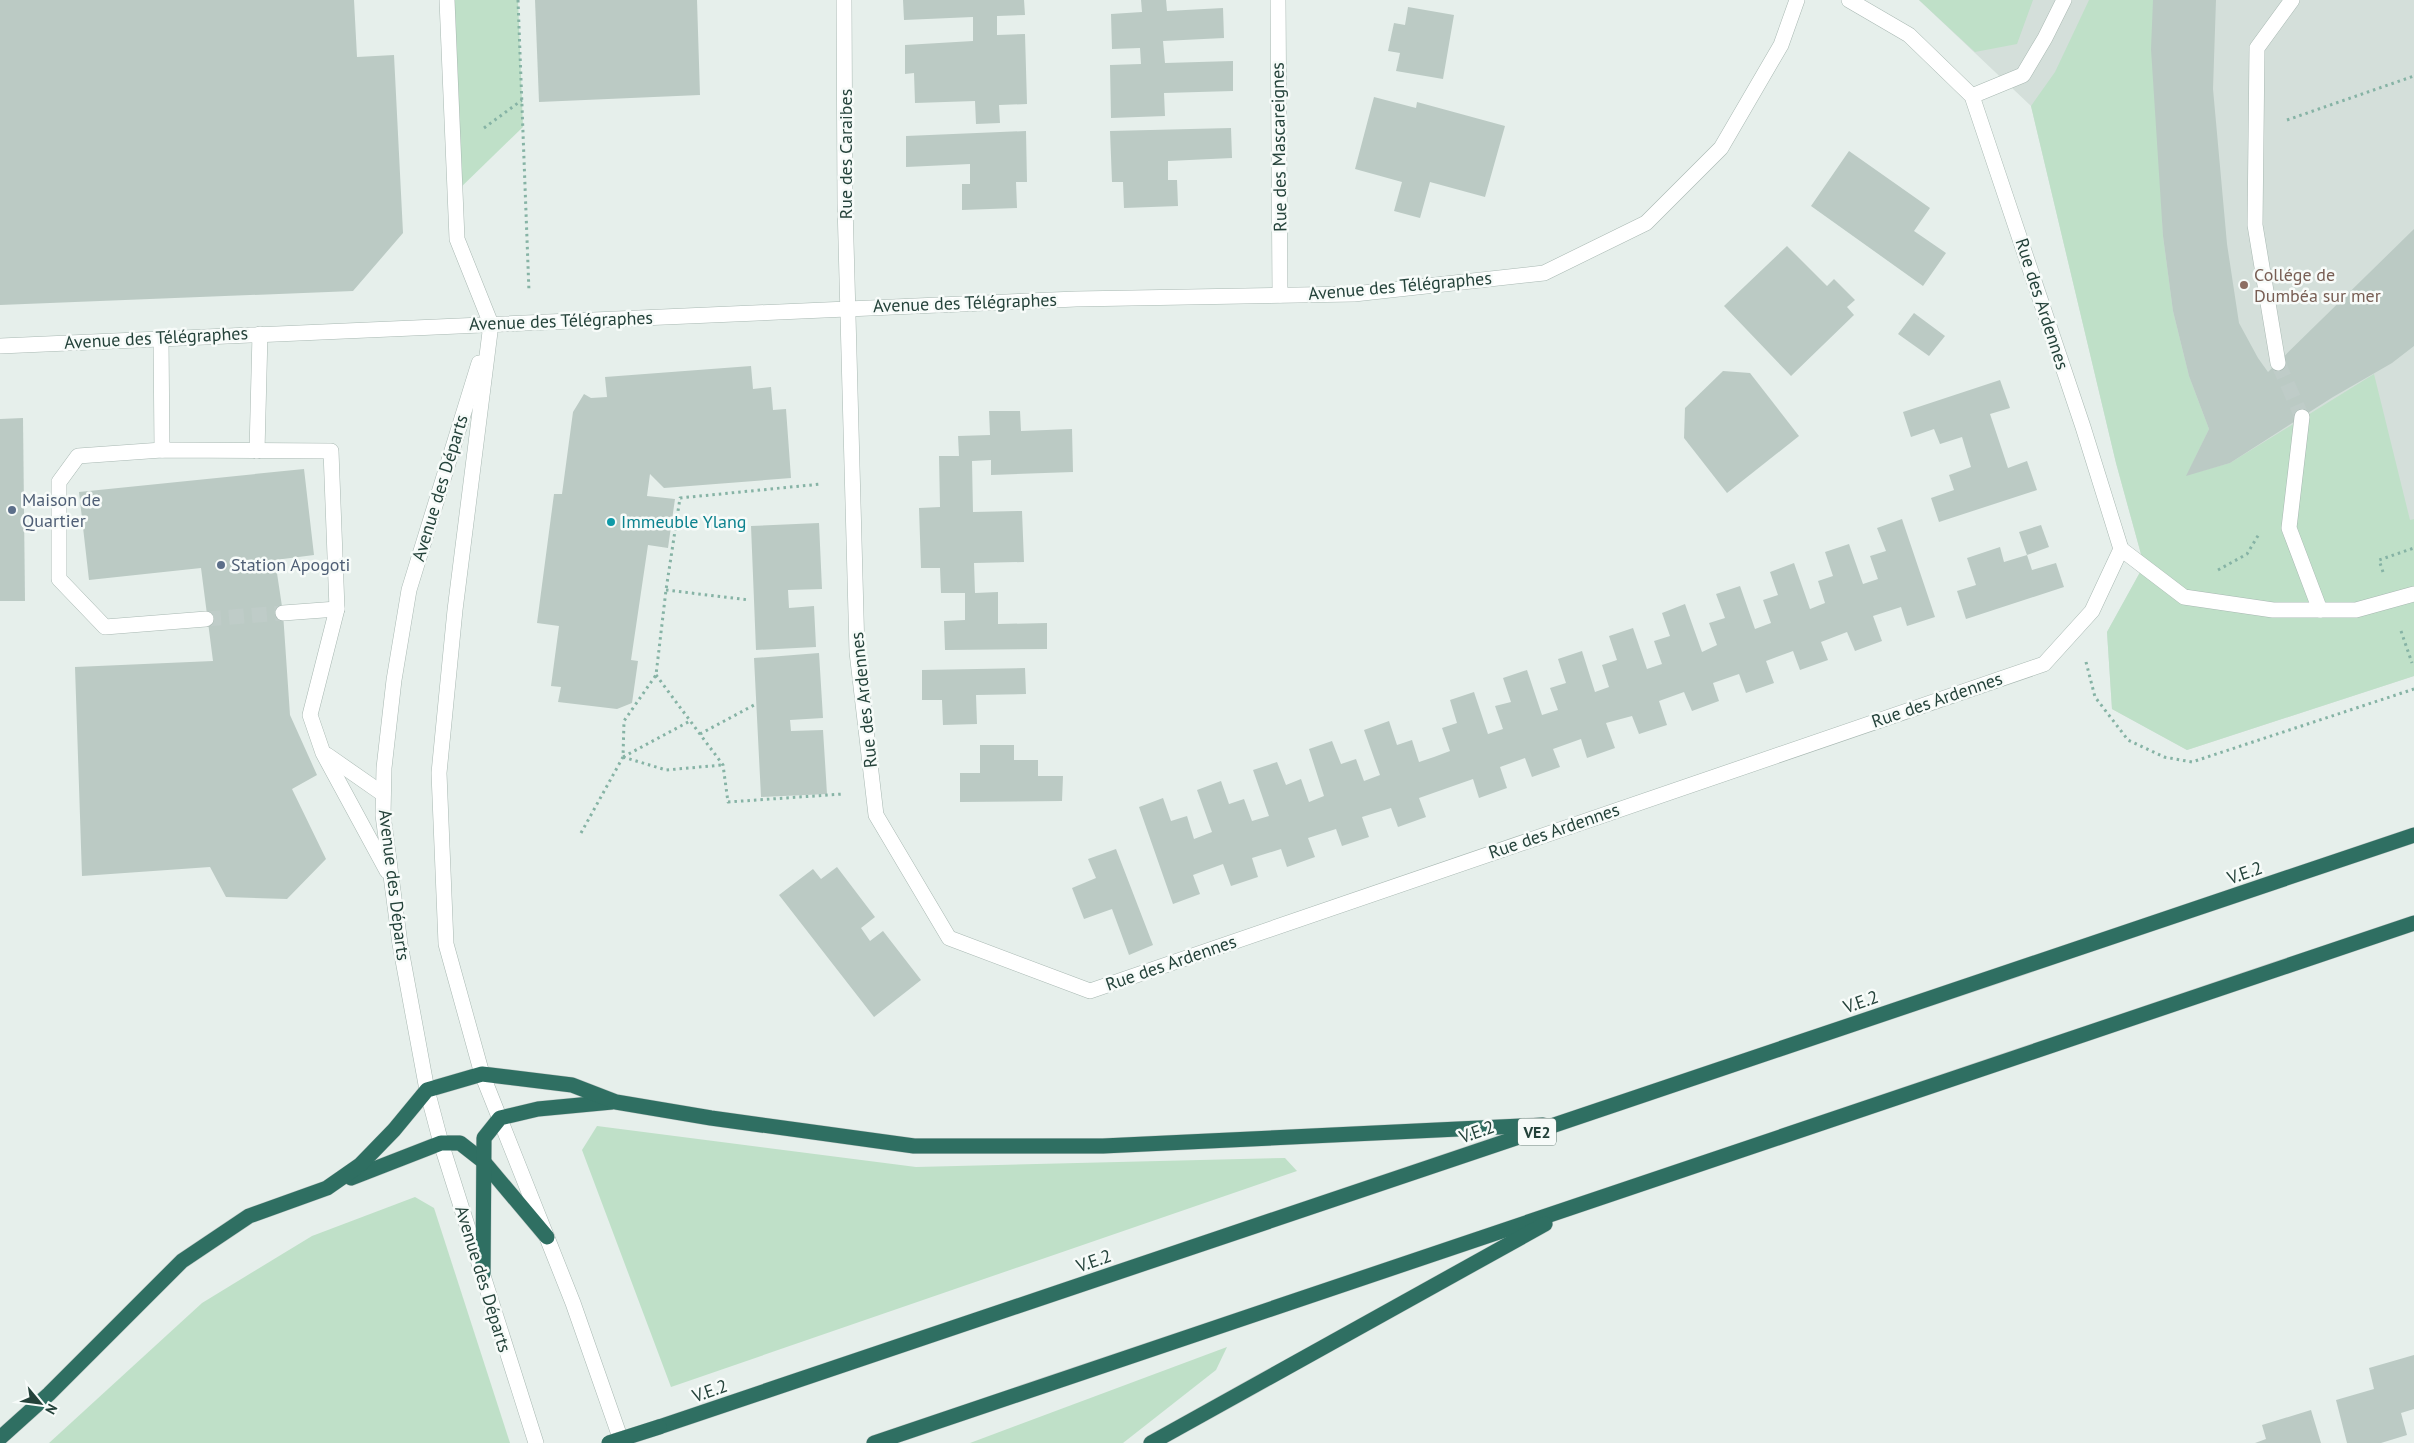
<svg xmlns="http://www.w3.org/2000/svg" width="2414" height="1443" font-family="'PT Sans',sans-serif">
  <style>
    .built { fill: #d4dfda }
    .green { fill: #bfe0c8 }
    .building { fill: #bbcac4 }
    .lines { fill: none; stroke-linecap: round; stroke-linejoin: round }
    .minor-tunnel { stroke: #bfccc8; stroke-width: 15; stroke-dasharray: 15 8; stroke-linecap: butt }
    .minor-casing { stroke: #a8b8b2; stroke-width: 16 }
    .highway-casing { stroke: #c2cac8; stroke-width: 16 }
    .path { stroke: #86b3a5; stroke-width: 3; stroke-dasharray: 2.5 4; stroke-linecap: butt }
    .minor { stroke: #fff; stroke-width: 15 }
    .highway { stroke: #2f6f62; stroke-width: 15 }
    .highway-bridge-casing { stroke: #c2cac8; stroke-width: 16; stroke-linecap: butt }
    .highway-bridge { stroke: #2f6f62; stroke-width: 15 }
    .education-dot { fill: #8d6e63; stroke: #f7fbf9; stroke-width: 2 }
    .service-dot { fill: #5c6f8a; stroke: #f7fbf9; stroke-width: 2 }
    .culture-dot { fill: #0f9aa8; stroke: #f7fbf9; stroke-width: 2 }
    .labels { text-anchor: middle; stroke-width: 5; stroke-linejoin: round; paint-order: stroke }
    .shield { fill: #f7fbf9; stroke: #637a73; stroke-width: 1 }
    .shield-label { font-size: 16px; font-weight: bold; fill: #24423a }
    .street-label { font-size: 18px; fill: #24423a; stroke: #f7fbf9 }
    .education-label { font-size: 18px; fill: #785e54; stroke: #f7fbf9; text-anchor: start }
    .service-label { font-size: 18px; fill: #4e5e75; stroke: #f7fbf9; text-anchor: start }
    .culture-label { font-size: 18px; fill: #0d838f; stroke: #f7fbf9; text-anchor: start }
  </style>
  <rect width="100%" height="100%" fill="#e6efeb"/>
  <polygon class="built" points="1919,0 2414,0 2414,676 2187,750 2112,709 2107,632 2144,565 2116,463 2031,106"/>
  <g class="green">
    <polygon points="447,0 518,0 523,127 455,193"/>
    <polygon points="1919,0 2033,0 2017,44 1975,52"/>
    <polygon points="2089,0 2153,0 2163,236 2173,311 2189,376 2209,429 2187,475 2230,463 2374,374 2410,520 2414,519 2414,676 2187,750 2112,709 2107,632 2144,565 2116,463 2031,106 2055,72"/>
    <polygon points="597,1126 916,1167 1285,1158 1297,1171 671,1387 582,1150"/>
    <polygon points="415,1197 434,1208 510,1443 49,1443 202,1303 312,1236"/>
    <polygon points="1227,1347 1216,1370 1123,1443 970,1443"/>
  </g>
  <g class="building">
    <polygon points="0,0 354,0 357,57 394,55 403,233 353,291 0,305"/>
    <polygon points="535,0 697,0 700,95 539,102"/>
    <polygon points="903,0 1024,0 1025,15 997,16 997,35 1025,34 1027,104 999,105 1000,123 976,124 975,101 915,103 914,73 905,74 905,45 973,41 973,17 904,20"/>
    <polygon points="1141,0 1166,0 1167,11 1223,8 1224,38 1163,41 1165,63 1233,61 1233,91 1164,93 1165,116 1111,118 1110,65 1141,64 1140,48 1112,49 1111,14 1142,12"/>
    <polygon points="2153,0 2216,0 2213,89 2227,244 2239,323 2258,358 2268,372 2414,229 2414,346 2392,363 2333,397 2230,463 2186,476 2209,429 2189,376 2173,311 2163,236 2151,49"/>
    <polygon points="1408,7 1454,15 1443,79 1396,71 1400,53 1388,51 1394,23 1405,25"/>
    <polygon points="1374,97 1416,108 1417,102 1505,126 1485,197 1430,182 1420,218 1394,211 1402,182 1355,169"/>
    <polygon points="1231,128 1232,158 1168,161 1168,180 1177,180 1178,206 1124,208 1123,182 1112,182 1110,131"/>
    <polygon points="1026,131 1027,182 1016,182 1017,208 962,210 962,184 970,184 970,164 906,167 906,136"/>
    <polygon points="1849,151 1930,208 1914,231 1946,253 1923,286 1811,206"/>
    <polygon points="1787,246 1827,286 1834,279 1855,300 1847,307 1854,315 1791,376 1724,306"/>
    <polygon points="1914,313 1945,336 1929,356 1898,334"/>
    <polygon points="751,366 753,389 771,387 773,410 786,409 791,478 664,488 650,474 647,496 675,499 668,548 648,545 631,660 638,661 632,703 617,709 558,702 561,687 551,686 559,626 537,623 554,494 562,494 573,412 584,394 591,398 607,397 605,377"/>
    <polygon points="1723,371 1750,373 1799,436 1727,493 1684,438 1685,408"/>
    <polygon points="2000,380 2010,408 1990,414 2008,468 2027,461 2037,490 1939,522 1931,498 1954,490 1949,475 1971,467 1962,437 1940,444 1934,429 1911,437 1903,412"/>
    <polygon points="989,411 1020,411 1021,431 1072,429 1073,472 991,475 991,460 972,461 973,512 1022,511 1024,562 974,563 975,593 998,592 998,624 1047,623 1047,649 945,650 944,621 965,620 965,593 941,593 940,568 921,568 919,508 940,507 939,456 959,456 958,436 990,435"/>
    <polygon points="23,418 25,601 0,601 0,419"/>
    <polygon points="304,469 314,555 275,560 283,613 290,715 317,775 292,789 326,859 287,899 226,897 210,867 82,876 75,667 213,661 201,568 89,580 79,492"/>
    <polygon points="1902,519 1935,617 1907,626 1901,607 1873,616 1882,641 1855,651 1847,632 1821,642 1828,660 1800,670 1793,651 1766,661 1774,683 1746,693 1739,674 1713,683 1719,701 1692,711 1684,692 1659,701 1667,725 1639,734 1632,716 1606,723 1615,748 1587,758 1581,739 1553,749 1560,767 1532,777 1525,758 1500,767 1507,788 1479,798 1473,779 1419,798 1426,817 1398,827 1391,808 1362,817 1369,837 1342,846 1336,829 1308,838 1315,857 1287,867 1281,849 1252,858 1258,877 1231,886 1223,864 1193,875 1200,894 1173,904 1139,807 1163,798 1171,821 1187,816 1194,839 1212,832 1197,790 1221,781 1229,804 1244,799 1252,821 1269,816 1253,770 1277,762 1286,785 1301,779 1309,802 1324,796 1309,749 1332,741 1341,764 1356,759 1364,781 1380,775 1364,730 1389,721 1397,745 1412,740 1419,762 1434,757 1450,751 1442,728 1457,723 1450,700 1474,692 1488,734 1503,729 1495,706 1511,702 1503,678 1527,670 1542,715 1558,710 1550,688 1566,683 1558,659 1582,651 1595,692 1609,687 1602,665 1617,660 1609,636 1633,628 1647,669 1662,664 1654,641 1670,636 1662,613 1685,604 1702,652 1717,645 1709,623 1725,618 1716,594 1740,586 1755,629 1771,623 1763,600 1778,595 1770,572 1794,563 1810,609 1825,603 1818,581 1833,576 1825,552 1849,544 1863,584 1878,579 1870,556 1886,551 1877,528"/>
    <polygon points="819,523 822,589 788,590 789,608 814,606 816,647 756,650 751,526"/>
    <polygon points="2041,525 2049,547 2027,555 2019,532"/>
    <polygon points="2000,547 2004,562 2027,555 2032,570 2056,563 2064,587 1966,619 1957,591 1976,585 1967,558"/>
    <polygon points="819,653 823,718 790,720 791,731 823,730 827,794 761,797 754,658"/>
    <polygon points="1025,668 1026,694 976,695 977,724 943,725 942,700 922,700 922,670"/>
    <polygon points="980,745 1014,745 1014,760 1038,760 1038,776 1063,776 1062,801 960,802 960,773 980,773"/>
    <polygon points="1116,849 1153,945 1129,955 1112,909 1084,919 1072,888 1096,878 1088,859"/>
    <polygon points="837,867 875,917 861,928 870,941 883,931 921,980 874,1017 779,895 813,869 821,879"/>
    <polygon points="2414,1355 2414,1409 2401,1413 2407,1435 2381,1443 2347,1443 2336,1400 2374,1389 2369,1368"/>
    <polygon points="2311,1410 2321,1443 2255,1443 2266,1439 2262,1425"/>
  </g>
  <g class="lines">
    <g class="minor-tunnel">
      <polyline points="2278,363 2302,417"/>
      <polyline points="206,619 283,613"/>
    </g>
    <g class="minor-casing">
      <g id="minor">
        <polyline points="447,0 457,239 491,324 455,610 439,773 446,944 482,1074 573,1303 622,1443"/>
        <polyline points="844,0 845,204 857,652 876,815 949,938 1090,991 2044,664 2092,611 2121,549 2083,427 1972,96 1909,35 1849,0"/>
        <polyline points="1278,0 1280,295"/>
        <polyline points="1972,96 2023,75 2045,38 2064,0"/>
        <polyline points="161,338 162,450"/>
        <polyline points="0,346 1076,299 1354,294 1544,273 1646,223 1721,148 1781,45 1797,0"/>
        <polyline points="479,363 409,590 394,680 384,768 383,815 400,944 427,1090 441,1143 536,1443"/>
        <polyline points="2278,363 2255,225 2257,48 2292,0"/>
        <polyline points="2302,417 2289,528 2320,610"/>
        <polyline points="257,451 260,334"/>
        <polyline points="2121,549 2184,597 2273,610 2356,610 2414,594"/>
        <polyline points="283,613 337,609"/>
        <polyline points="206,619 105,627 59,579 59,482 78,456 162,450 331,451 337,609 310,715 323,753 387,871"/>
        <polyline points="327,755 383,794"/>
      </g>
    </g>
    <g class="highway-casing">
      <g id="highway">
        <polyline points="351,1178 441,1143 460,1143 483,1161 547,1237"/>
        <polyline points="483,1274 484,1138 500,1118 538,1109 612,1102"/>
        <polyline points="659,1427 2414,835"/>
        <polyline points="0,1438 49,1394 182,1261 249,1216 327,1188 360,1165 394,1130 427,1090 482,1074 572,1085 616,1102 711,1118 914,1146 1103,1146 1543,1125"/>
        <polyline points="874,1443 2414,923"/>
        <polyline points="1151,1443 1545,1224"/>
      </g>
    </g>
    <g class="path">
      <polyline points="518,0 529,292"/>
      <polyline points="2287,120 2414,76"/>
      <polyline points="484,128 522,100"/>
      <polyline points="2218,570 2247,554 2259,534"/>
      <polyline points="2383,572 2379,560 2414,548"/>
      <polyline points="666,590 749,600"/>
      <polyline points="2401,631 2412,663"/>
      <polyline points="2086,662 2095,697 2128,740 2164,757 2192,762 2414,689"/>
      <polyline points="656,675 723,765 728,802 843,794"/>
      <polyline points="700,734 756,704"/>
      <polyline points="623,757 666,770 722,765"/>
      <polyline points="623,757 690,721"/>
      <polyline points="581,833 623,757 624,721 656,675 666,590 680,498 821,484"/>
    </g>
    <use href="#minor" class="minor"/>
    <use href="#highway" class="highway"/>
    <g class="highway-bridge-casing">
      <polyline id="highway-bridge" points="609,1443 659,1427"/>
    </g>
    <use href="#highway-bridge" class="highway-bridge"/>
  </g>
  <circle class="education-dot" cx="2244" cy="285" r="5"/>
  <g class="service-dot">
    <circle cx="12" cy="510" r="5"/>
    <circle cx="221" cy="565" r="5"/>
  </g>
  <circle class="culture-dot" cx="611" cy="522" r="5"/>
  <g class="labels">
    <rect class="shield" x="1518" y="1118.5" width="38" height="27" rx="4"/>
    <g class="shield-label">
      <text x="1537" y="1138">VE2</text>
    </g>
    <g class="street-label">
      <text transform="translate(1279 147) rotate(-91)" y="6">Rue des Mascareignes</text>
      <text transform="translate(846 154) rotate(-90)" y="6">Rue des Caraibes</text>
      <text transform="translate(1400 286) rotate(-5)" y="6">Avenue des Télégraphes</text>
      <text transform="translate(965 303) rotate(-2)" y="6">Avenue des Télégraphes</text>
      <text transform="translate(2042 304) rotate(72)" y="6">Rue des Ardennes</text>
      <text transform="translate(561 321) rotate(-2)" y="6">Avenue des Télégraphes</text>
      <text transform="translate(156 338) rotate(-3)" y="6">Avenue des Télégraphes</text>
      <text transform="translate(440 488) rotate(-73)" y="6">Avenue des Départs</text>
      <text transform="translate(864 700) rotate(-96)" y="6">Rue des Ardennes</text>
      <text transform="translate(1937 700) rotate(-19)" y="6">Rue des Ardennes</text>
      <text transform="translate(1554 831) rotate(-19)" y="6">Rue des Ardennes</text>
      <text transform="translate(2245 873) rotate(-19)" y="6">V.E.2</text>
      <text transform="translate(394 885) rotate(83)" y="6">Avenue des Départs</text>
      <text transform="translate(1171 963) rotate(-19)" y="6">Rue des Ardennes</text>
      <text transform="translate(1861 1002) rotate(-19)" y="6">V.E.2</text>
      <text transform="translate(1477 1132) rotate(-19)" y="6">V.E.2</text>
      <text transform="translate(1094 1261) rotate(-19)" y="6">V.E.2</text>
      <text transform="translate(483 1279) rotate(73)" y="6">Avenue des Départs</text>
      <text transform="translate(710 1391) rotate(-19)" y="6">V.E.2</text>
    </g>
    <g class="education-label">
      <text x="2254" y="281">Collége de<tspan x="2254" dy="21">Dumbéa sur mer</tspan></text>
    </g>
    <g class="service-label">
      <text x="22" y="506">Maison de<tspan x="22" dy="21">Quartier</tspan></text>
      <text x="231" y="571">Station Apogoti</text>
    </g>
    <g class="culture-label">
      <text x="621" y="528">Immeuble Ylang</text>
    </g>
  </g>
  <g transform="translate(40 1403) rotate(119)" stroke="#f7fbf9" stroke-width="4" paint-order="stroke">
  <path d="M0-4L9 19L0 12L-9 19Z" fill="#24423a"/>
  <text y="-8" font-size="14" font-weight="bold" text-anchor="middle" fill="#24423a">N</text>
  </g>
</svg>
